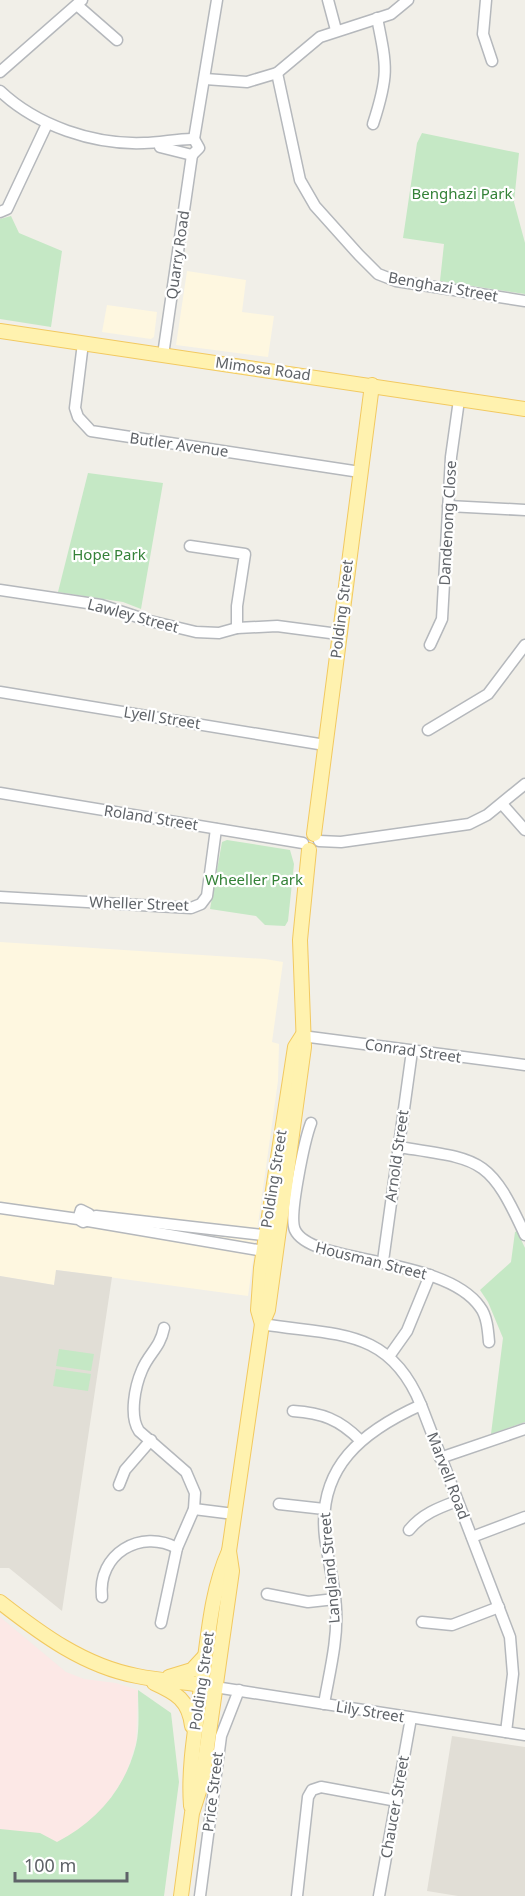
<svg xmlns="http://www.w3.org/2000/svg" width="525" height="1896" font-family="'Noto Sans',sans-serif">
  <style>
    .commercial { fill: #fef7e0 }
    .education { fill: #e1ded6 }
    .medical { fill: #fce8e6 }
    .green { fill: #c5e8c5 }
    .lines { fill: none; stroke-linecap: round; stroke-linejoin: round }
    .minor-casing { stroke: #b5b8bc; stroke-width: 13 }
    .major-casing { stroke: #f2c960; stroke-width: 16 }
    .minor { stroke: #fff; stroke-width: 10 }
    .major { stroke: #fff2af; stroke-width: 14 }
    .labels { text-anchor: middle; stroke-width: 4.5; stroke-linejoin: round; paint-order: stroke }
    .park-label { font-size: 15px; fill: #348238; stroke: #fff }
    .street-label { font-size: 15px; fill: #5f6368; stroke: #fff }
  </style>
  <rect width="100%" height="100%" fill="#f1efe8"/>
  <g class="commercial">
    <polygon points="187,271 246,280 242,312 274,316 268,357 176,345"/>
    <polygon points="107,305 157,312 154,337 151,339 102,332"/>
    <polygon points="0,942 265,959 283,962 272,1042 279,1044 278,1081 248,1296 57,1270 54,1285 0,1276"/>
  </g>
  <g class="education">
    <polygon points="56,1270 112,1277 62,1611 9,1568 0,1568 0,1276 54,1285"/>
    <polygon points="452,1736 525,1747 525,1896 458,1896 427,1891"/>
  </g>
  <polygon class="medical" points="0,1617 66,1672 84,1679 116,1683 138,1690 136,1743 126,1774 106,1806 81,1829 52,1845 0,1840"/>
  <g class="green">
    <polygon points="422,133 519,153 514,202 525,243 525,294 440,281 444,244 403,238 417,143"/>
    <polygon points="11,216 19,233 62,251 51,327 0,319 0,219"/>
    <polygon points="88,473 163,483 141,609 123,602 58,592"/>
    <polygon points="227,840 290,850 294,864 288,921 285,926 265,925 256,916 210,909 222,842"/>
    <polygon points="517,1231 525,1248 525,1422 491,1434 503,1338 488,1302 480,1290 511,1262 515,1232"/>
    <polygon points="59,1349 94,1354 91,1371 56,1366"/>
    <polygon points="56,1369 91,1374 88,1391 53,1386"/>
    <path d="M138,1690L171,1713L179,1782L164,1896H0V1829L40,1833L57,1842C97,1821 125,1789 136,1745C140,1728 138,1707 138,1690Z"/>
  </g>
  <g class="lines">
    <g class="minor-casing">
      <g id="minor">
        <polyline points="328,0 336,30"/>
        <polyline points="486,0 483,34 492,61"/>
        <polyline points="78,6 117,40"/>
        <polyline points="0,72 82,0"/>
        <polyline points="277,73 300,180 315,206 359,255 378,274 396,281 525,301"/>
        <polyline points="205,79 247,82 277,73 320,37 391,14 408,0"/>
        <path d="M0,91C37,126 94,145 144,143C159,143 182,138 194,139"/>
        <path d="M373,124C389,75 387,67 377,18"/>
        <polyline points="194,139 217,0"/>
        <polyline points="160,147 192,155"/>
        <polyline points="192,155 199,148 194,139"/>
        <polyline points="0,212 7,209 47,124"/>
        <polyline points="83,343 75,408 78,417 91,431 360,472"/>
        <polyline points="163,355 192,155"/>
        <polyline points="448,506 525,510"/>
        <polyline points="190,546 245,554 237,606 237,628"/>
        <polyline points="0,590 101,605 150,621 196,632 219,633 237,628 277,626 338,634"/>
        <polyline points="430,645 442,619 451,457 459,400"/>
        <polyline points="0,692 325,745"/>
        <polyline points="428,730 488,694 525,645"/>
        <polyline points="0,793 303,843"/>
        <polyline points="502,804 525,830"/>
        <polyline points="319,841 341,842 469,824 487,815 525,784"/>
        <polyline points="0,897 191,908 201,904 207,896 216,829"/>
        <polyline points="302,1036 525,1065"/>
        <path d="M311,1123C305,1139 288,1216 295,1230C311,1265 445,1256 480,1307C487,1316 488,1330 489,1342"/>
        <path d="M399,1147C481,1160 489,1156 525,1235"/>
        <polyline points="0,1208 78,1219 83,1222 89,1220 89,1214 81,1210 78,1219"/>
        <polyline points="96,1216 271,1236"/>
        <polyline points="88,1221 269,1252"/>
        <polyline points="383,1261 412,1051"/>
        <path d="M262,1324C334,1336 389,1326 421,1405L510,1637L513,1674L506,1732"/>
        <polyline points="390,1355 407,1331 430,1275"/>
        <path d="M293,1411C322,1413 339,1419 360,1440"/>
        <polyline points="440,1458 525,1429"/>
        <polyline points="119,1485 125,1470 151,1440"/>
        <polyline points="279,1504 324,1509"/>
        <polyline points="194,1509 234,1514"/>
        <path d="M409,1530C422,1514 438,1508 457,1501"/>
        <polyline points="472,1537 525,1517"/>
        <polyline points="267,1594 308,1602 335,1599"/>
        <path d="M102,1597C97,1554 141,1528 177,1548"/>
        <polyline points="422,1622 452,1625 499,1607"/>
        <path d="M161,1623L177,1548L194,1509L195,1493L186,1472L139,1431C129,1416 135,1386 142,1370C149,1353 160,1348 164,1328"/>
        <polyline points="215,1687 525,1735"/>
        <path d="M324,1704C329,1674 338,1641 336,1609C335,1585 328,1561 325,1537C317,1467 363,1431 421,1405"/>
        <polyline points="200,1896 221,1736 239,1690"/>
        <polyline points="297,1896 308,1797 312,1790 321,1787 397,1801"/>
        <polyline points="379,1896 411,1718"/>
      </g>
    </g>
    <g class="major-casing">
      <g id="major">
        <polyline points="0,331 525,409"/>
        <polyline points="314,834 372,385"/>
        <polyline points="262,1324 258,1310 261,1268 295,1047 302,1036"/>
        <path d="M0,1602C41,1634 84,1666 137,1676C161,1681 186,1682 210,1686"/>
        <polyline points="169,1677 192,1670 205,1656"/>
        <path d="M154,1683C176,1693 189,1700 192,1726"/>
        <path d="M191,1806C188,1766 196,1726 201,1687C208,1642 210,1593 229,1551"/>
        <polyline points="181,1896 192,1813 202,1782 232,1571 229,1551 262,1324 268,1310 304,1047 300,940 309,850"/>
      </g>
    </g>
    <use href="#minor" class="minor"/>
    <use href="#major" class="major"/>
  </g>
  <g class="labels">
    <g class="park-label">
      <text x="462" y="199">Benghazi Park</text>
      <text x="109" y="560">Hope Park</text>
      <text x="254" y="885">Wheeller Park</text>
    </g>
    <g class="street-label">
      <text transform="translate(178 255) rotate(-82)" y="5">Quarry Road</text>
      <text transform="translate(443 287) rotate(10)" y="5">Benghazi Street</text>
      <text transform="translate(263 369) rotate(8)" y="5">Mimosa Road</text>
      <text transform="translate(179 445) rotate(8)" y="5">Butler Avenue</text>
      <text transform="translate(448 523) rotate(-87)" y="5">Dandenong Close</text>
      <text transform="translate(342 609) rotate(-83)" y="5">Polding Street</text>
      <text transform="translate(133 616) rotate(15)" y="5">Lawley Street</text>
      <text transform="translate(162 718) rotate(9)" y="5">Lyell Street</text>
      <text transform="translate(151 818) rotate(9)" y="5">Roland Street</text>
      <text transform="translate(139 904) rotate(2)" y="5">Wheller Street</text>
      <text transform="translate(413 1051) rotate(8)" y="5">Conrad Street</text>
      <text transform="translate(397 1156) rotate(-82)" y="5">Arnold Street</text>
      <text transform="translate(274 1179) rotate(-81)" y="5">Polding Street</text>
      <text transform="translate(371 1261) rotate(14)" y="5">Housman Street</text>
      <text transform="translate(448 1476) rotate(69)" y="5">Marvell Road</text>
      <text transform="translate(330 1568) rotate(-95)" y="5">Langland Street</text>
      <text transform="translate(202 1681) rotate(-82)" y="5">Polding Street</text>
      <text transform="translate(370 1712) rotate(9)" y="5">Lily Street</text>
      <text transform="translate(213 1792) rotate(-83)" y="5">Price Street</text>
      <text transform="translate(395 1807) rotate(-80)" y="5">Chaucer Street</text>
    </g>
  </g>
  <path d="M15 1872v9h112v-9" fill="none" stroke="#5f6368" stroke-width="3"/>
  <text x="24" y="1872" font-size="18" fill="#5f6368" stroke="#ffffff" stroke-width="4.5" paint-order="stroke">100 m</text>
</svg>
